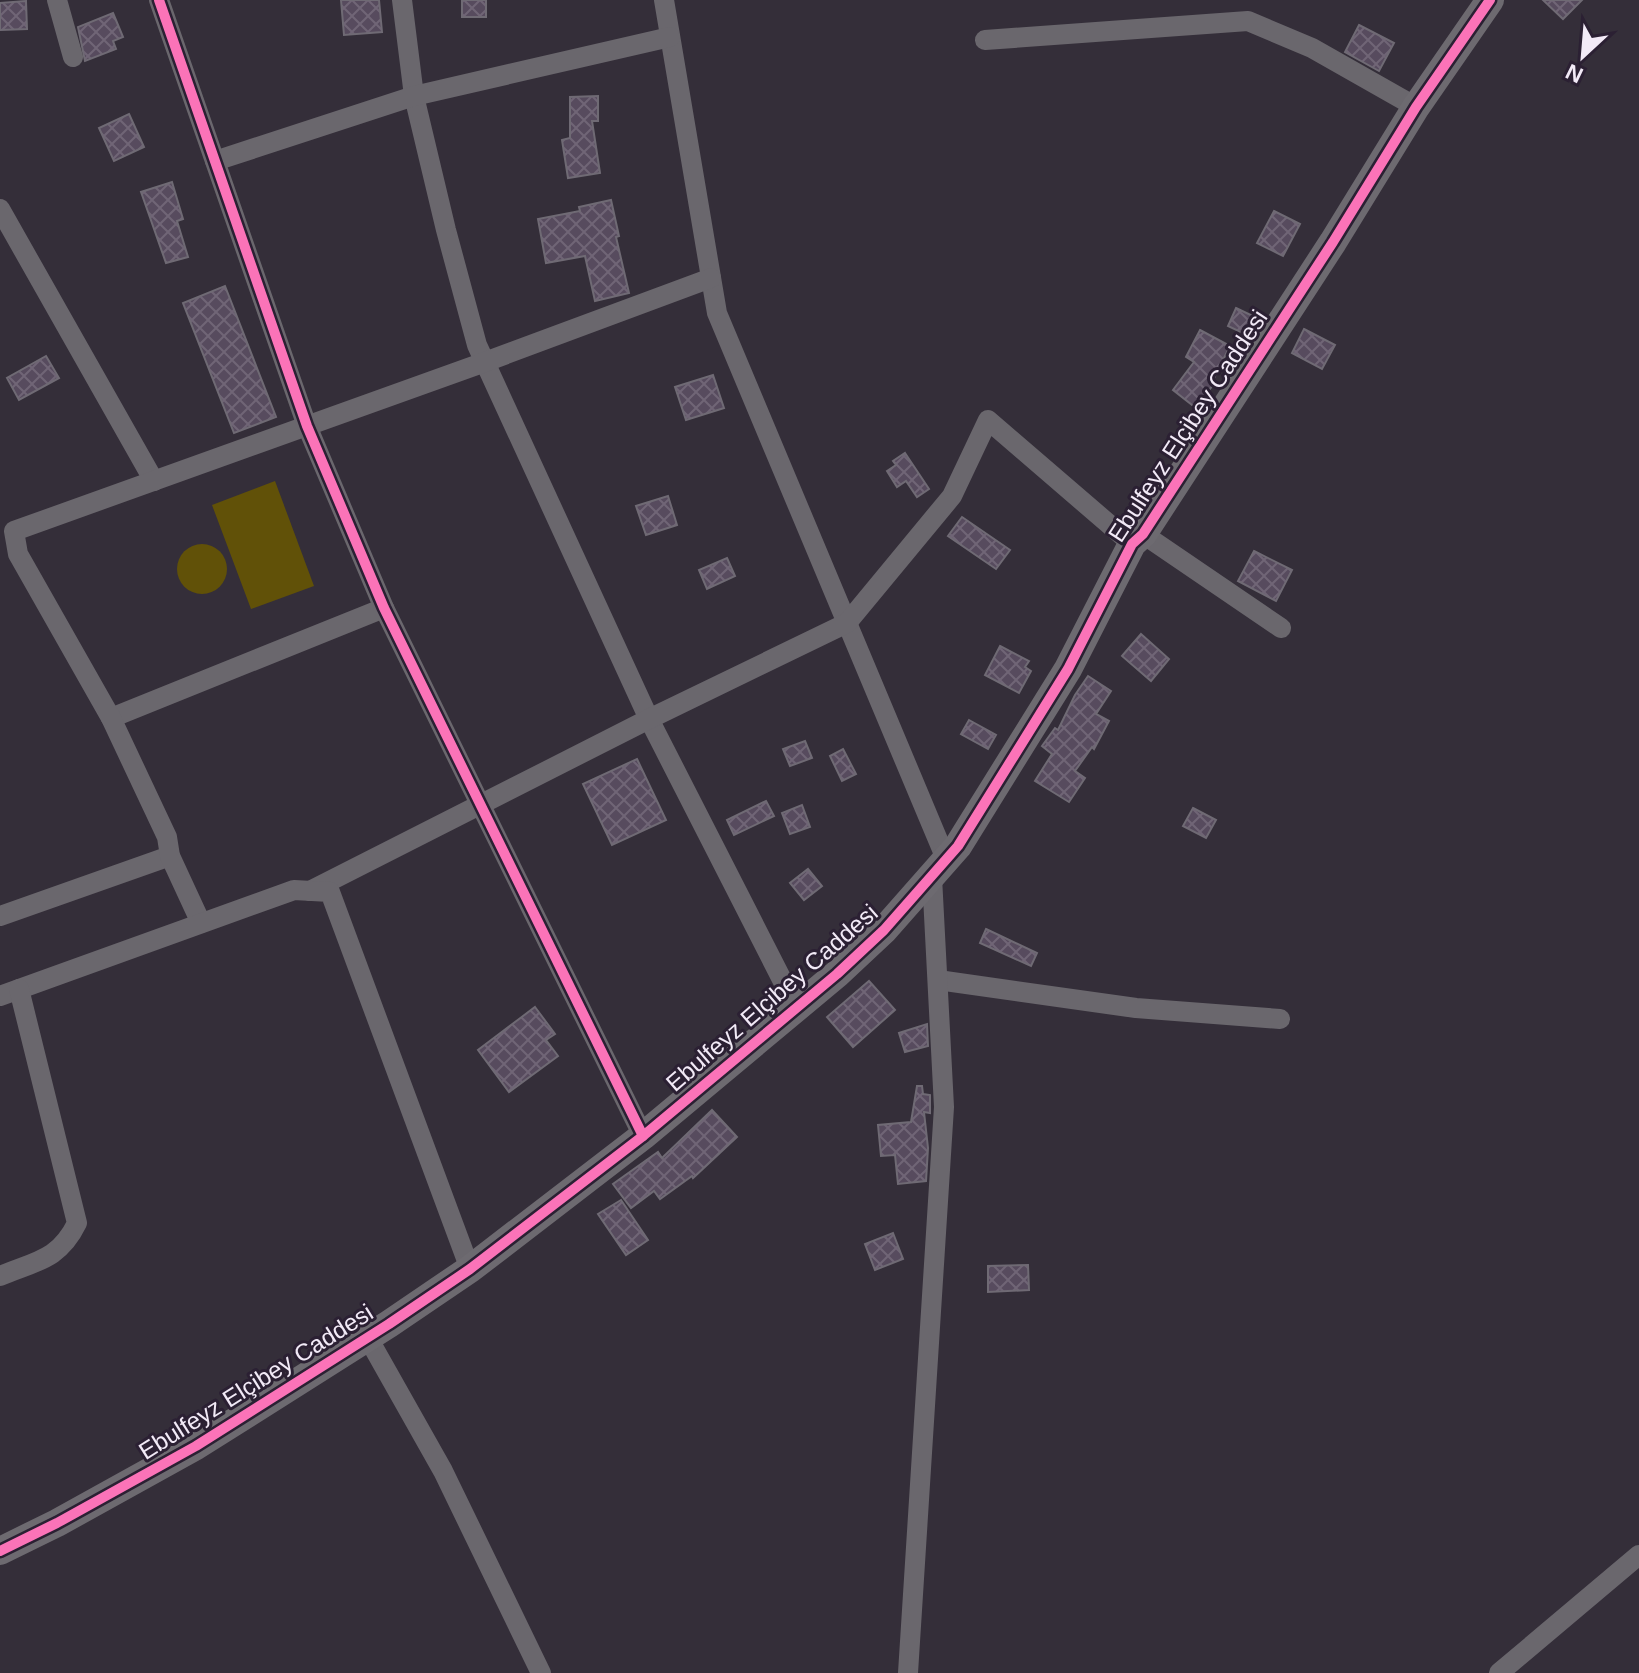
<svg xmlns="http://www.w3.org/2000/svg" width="1639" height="1673" font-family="Arial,sans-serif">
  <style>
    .park { fill: #615108 }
    .building { fill: url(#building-cross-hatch); stroke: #6f6a74; stroke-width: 2 }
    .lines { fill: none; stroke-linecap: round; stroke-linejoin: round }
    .street { stroke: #6a676d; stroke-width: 20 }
    .secondary { stroke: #6d6a70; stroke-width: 28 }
    .cycleway-casing { stroke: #2b2033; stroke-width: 15 }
    .cycleway { stroke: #fb73b8; stroke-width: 10 }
    .labels { text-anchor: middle; stroke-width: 6; stroke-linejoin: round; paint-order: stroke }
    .street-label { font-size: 24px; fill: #f2eaf7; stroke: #2b2033 }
  </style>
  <defs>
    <pattern id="building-cross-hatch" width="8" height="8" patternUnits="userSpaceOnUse" patternTransform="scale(2)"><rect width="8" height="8" fill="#574b5e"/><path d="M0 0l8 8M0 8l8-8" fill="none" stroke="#706576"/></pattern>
  </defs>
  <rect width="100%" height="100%" fill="#342e39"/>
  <g class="park">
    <polygon points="275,481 314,586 251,609 212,505"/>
    <circle cx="202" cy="569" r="25"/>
  </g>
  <g class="building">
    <polygon points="341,0 379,0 382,32 344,35"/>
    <rect x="462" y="0" width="24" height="17"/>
    <polygon points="1543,0 1582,0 1563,19"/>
    <polygon points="26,1 27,29 0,30 0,3"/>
    <polygon points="113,13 123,37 113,41 116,49 85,61 78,27"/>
    <polygon points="1359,25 1394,43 1379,71 1345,52"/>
    <polygon points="598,96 598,121 592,121 600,173 568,178 562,140 570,138 570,97"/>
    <polygon points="129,114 144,147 114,161 99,128"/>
    <polygon points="172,182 183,219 177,221 188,257 166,263 141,192"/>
    <polygon points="611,200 619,236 616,237 629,293 595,301 585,256 546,263 538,219 580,211 579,207"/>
    <polygon points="1274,211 1300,224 1283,256 1257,243"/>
    <polygon points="225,286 276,417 234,433 183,303"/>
    <polygon points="1236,308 1257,318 1249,336 1228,326"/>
    <polygon points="1304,329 1335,345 1322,369 1292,353"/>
    <polygon points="1200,330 1230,346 1213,380 1215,382 1196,408 1173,390 1194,362 1186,357"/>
    <polygon points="46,356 59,378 19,400 7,378"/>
    <polygon points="713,375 724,408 686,420 675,387"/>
    <polygon points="905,453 929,489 917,497 906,481 897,487 887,471 896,465 893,461"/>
    <polygon points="668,496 677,525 646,535 636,506"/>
    <polygon points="962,517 1010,550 996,569 948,536"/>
    <polygon points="1254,551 1292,570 1276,601 1238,581"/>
    <polygon points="727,558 735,576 707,589 699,570"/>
    <polygon points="1141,634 1169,659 1151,681 1122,656"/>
    <polygon points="1000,646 1029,661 1025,667 1031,671 1019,693 985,675"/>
    <polygon points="1088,676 1111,691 1096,714 1109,721 1094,749 1092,747 1075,771 1085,778 1069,802 1035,781 1052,754 1042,746 1055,728 1058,730 1075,695"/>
    <polygon points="969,720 996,735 988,749 961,734"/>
    <polygon points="805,741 812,758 790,766 783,749"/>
    <polygon points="843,749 856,774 842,781 830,756"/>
    <polygon points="637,759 666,820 612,845 583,784"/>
    <polygon points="766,801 774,816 734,835 727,820"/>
    <polygon points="802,805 810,827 790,834 782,813"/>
    <polygon points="1193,808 1216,820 1206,838 1183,826"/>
    <polygon points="808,869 822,886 804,900 790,883"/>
    <polygon points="986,929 1037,953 1031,966 980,943"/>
    <polygon points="869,981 895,1010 853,1047 827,1017"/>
    <polygon points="535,1007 555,1034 546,1040 558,1056 509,1092 478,1050"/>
    <polygon points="927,1024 928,1046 905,1052 899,1033"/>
    <polygon points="917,1086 922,1086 923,1094 930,1095 930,1113 924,1112 928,1148 926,1181 898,1184 895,1155 881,1156 878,1125 911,1122"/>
    <polygon points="712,1110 737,1137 693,1178 692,1176 660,1199 654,1191 631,1208 613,1184 658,1152 662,1158"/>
    <polygon points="621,1200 648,1240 626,1255 598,1214"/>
    <polygon points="893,1233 903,1259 875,1270 865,1244"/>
    <polygon points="1028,1265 1029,1290 988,1292 988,1266"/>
  </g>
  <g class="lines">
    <g class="street">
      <polyline points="57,0 73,57"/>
      <polyline points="159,0 307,426 384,608 643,1136"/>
      <polyline points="402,0 414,96 446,230 477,345 649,719 797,1009"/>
      <polyline points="664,0 717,313 946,859"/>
      <polyline points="985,40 1248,21 1312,48 1416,107"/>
      <polyline points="215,161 414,96 670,37"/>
      <polyline points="0,209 154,481"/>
      <polyline points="1143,534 1281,628"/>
      <polyline points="111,718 384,608"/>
      <polyline points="310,891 649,719 847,623 952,496 988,420 1132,544"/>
      <polyline points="0,916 170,856"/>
      <polyline points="201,923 170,856 167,837 111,718 18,554 14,531 485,362 711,278"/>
      <polyline points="938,980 1136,1008 1280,1019"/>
      <polyline points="0,996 294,890 330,892 470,1269"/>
      <path d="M0,1276C36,1261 59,1260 77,1223L19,989"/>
      <polyline points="368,1338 443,1471 541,1673"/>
      <polyline points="908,1673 944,1107 932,877"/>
      <polyline points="1499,1673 1639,1555"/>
    </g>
    <polyline class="secondary" points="0,1551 57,1523 196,1446 389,1324 470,1269 643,1136 837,974 884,930 958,846 1068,669 1132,544 1143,534 1333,242 1416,107 1490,0"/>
    <g class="cycleway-casing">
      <g id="cycleway">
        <polyline points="159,0 307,426 384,608 643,1136"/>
        <polyline points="0,1551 57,1523 196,1446 389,1324 470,1269 643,1136 837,974 884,930 958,846 1068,669 1132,544 1143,534 1333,242 1416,107 1490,0"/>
      </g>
    </g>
    <use href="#cycleway" class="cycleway"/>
  </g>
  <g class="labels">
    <g class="street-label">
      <text transform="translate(1188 426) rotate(-57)" y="8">Ebulfeyz Elçibey Caddesi</text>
      <text transform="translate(772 998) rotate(-41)" y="8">Ebulfeyz Elçibey Caddesi</text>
      <text transform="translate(256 1382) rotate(-32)" y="8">Ebulfeyz Elçibey Caddesi</text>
    </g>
  </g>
  <g transform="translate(1583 56) rotate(206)" stroke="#2b2033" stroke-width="6" paint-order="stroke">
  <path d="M0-6L14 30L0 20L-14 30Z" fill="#f2eaf7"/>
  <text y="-12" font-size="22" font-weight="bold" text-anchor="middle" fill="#f2eaf7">N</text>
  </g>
</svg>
